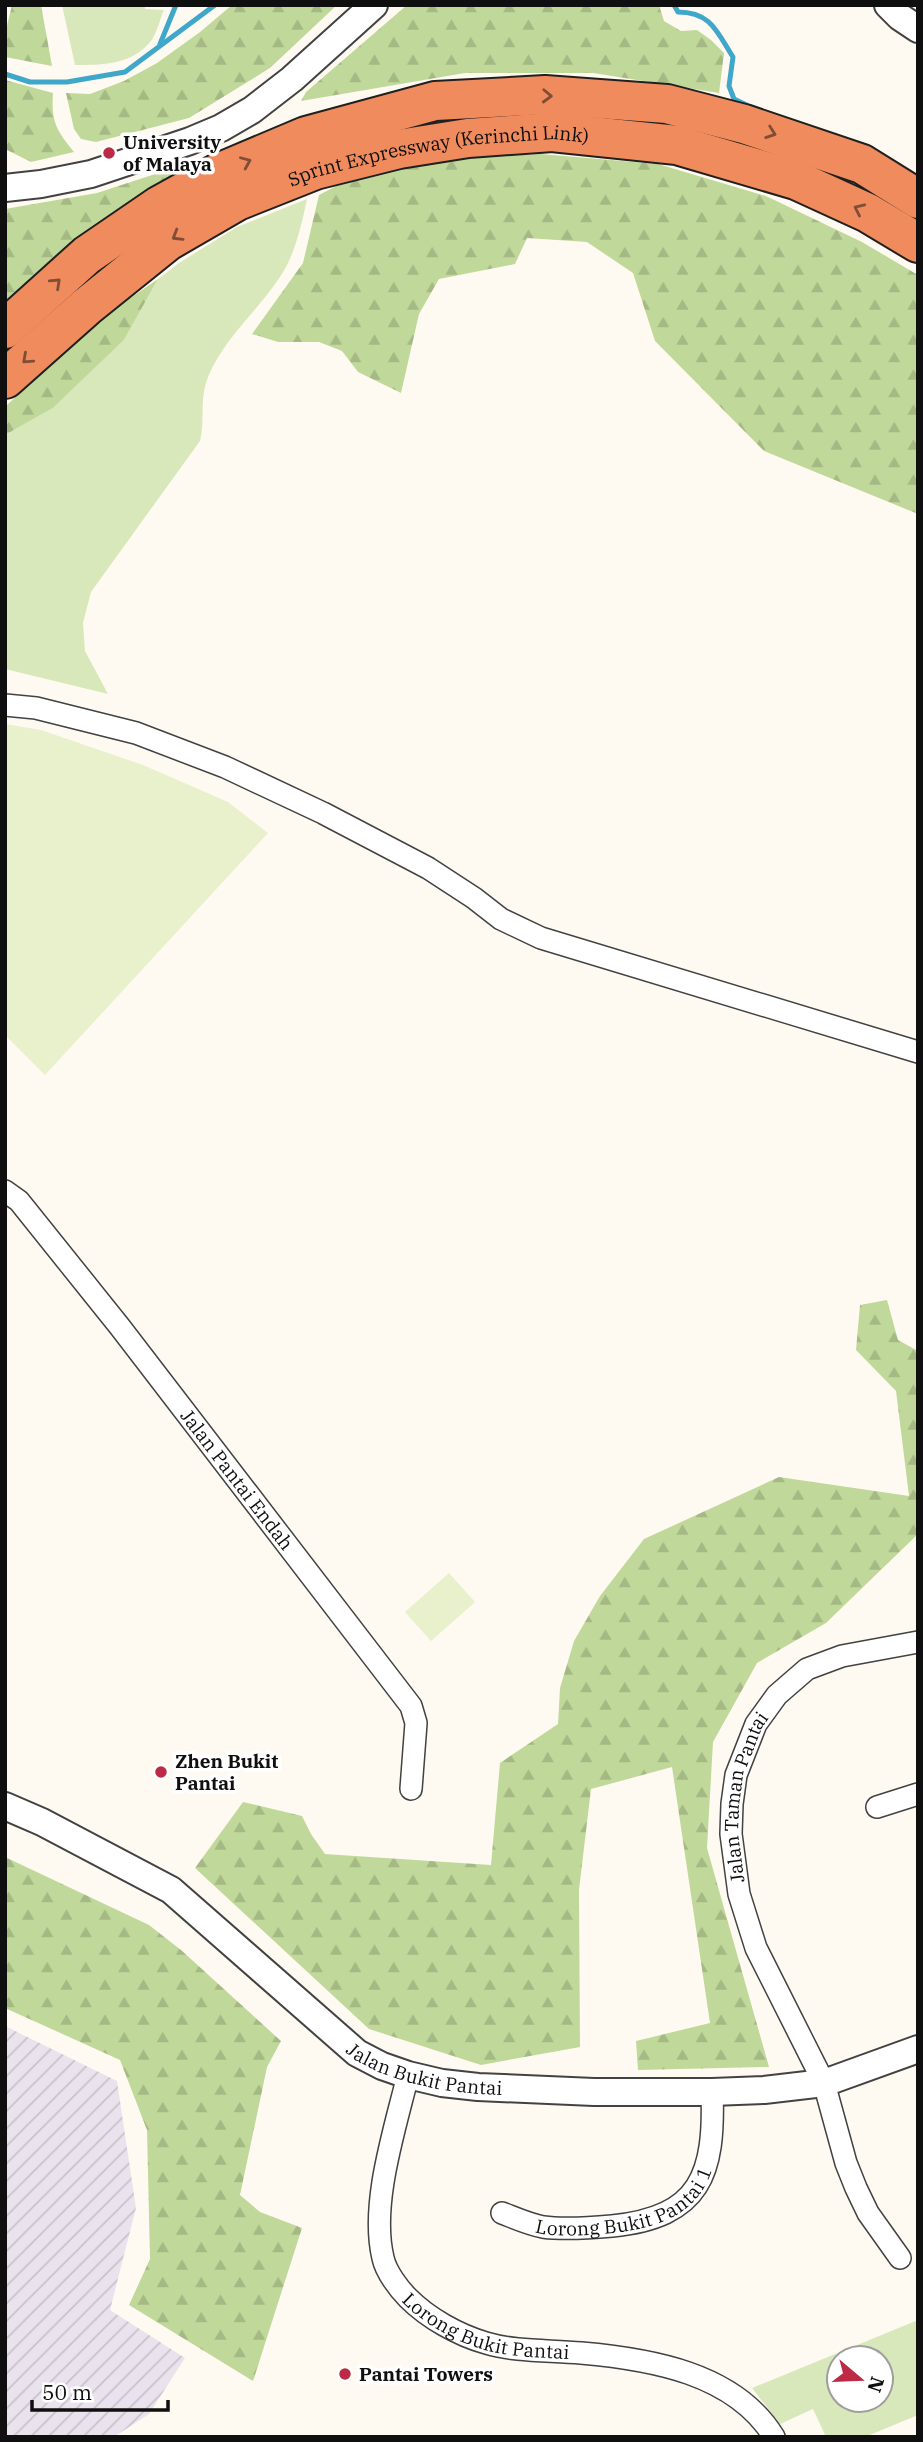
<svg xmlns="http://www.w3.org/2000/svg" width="923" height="2442" font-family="'IBM Plex Serif',serif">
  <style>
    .industrial { fill: url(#industrial-furrows) }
    .grass { fill: #d9e8bb; fill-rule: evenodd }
    .forest { fill: url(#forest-firs) }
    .pitch { fill: #e9f0cc }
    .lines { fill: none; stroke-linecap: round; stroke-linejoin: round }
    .stream { stroke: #3fa7ca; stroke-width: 5 }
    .minor-casing { stroke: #424242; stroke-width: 24 }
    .tertiary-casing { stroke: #424242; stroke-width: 30 }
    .motorway-casing { stroke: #202020; stroke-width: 42 }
    .minor { stroke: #fff; stroke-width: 21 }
    .tertiary { stroke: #fff; stroke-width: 26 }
    .motorway { stroke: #f08b5d; stroke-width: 38 }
    .oneway { stroke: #804d36 }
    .poi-dot { fill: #bc2a46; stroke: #fff; stroke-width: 2.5 }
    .labels { text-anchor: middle; stroke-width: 7; stroke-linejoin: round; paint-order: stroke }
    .poi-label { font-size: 19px; font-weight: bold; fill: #0f0f0f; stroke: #fff; text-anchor: start }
    .street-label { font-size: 19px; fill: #0f0f0f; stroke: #fff }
  </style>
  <defs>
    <pattern id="industrial-furrows" width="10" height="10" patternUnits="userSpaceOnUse" patternTransform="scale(1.75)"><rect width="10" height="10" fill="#eae3ed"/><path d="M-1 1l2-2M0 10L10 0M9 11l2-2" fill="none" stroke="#c8c2ca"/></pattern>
    <pattern id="forest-firs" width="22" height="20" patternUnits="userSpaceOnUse" patternTransform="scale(1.75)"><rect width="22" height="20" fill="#c0d99a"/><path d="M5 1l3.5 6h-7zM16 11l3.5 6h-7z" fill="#a4b984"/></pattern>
  </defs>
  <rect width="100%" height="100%" fill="#fffaf1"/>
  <polygon class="industrial" points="5,2026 117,2081 136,2208 110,2310 185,2358 149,2414 114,2437 5,2437"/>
  <g class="grass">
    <path d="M62,5H145V9L164,10C160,19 157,33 151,41C131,65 103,65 75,65Z"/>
    <path d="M307,199C302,222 297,246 286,267C264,307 221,338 206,383C200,402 205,422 200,441L91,592L83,623L85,651L108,694L5,669V435L53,408L124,340L158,279L179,263L237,227Z"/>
    <path d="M918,2320V2415L865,2437H826L813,2409L780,2424L752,2388ZM839,2358H881V2400H839Z"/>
  </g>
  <g class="forest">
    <polygon points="12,5 41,5 52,66 5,57 5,34"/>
    <polygon points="232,5 337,5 270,68 189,118 96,142 81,139 74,129 66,93 90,94 124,81 157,63 200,32"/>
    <polygon points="407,5 659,5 664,21 681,31 697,30 711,40 724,53 719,93 593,73 465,73 301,101 306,92"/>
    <path d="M5,80L53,93C51,121 56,130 74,152L31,162L5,149Z"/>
    <polygon points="541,154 658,164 766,196 862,242 918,275 918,514 764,451 655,341 633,273 587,242 527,238 515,264 439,279 419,314 401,393 358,372 342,351 319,342 278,342 252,334 303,263 319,195 361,173 441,159"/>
    <polygon points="198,160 91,227 5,302 5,209 97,193"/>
    <polygon points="158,279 124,340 53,408 5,435 5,407 63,351 107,314"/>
    <polygon points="887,1300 898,1340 918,1351 918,1534 826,1623 757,1663 713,1742 707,1848 769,2067 638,2070 636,2041 710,2023 672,1767 591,1789 579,1890 580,2047 481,2065 369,2029 195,1868 243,1802 302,1816 311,1834 325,1854 491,1865 500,1763 558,1724 560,1688 574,1641 600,1596 644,1539 779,1477 909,1496 896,1391 856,1350 860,1305"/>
    <polygon points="5,1857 149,1925 181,1950 281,2041 267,2067 240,2195 260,2212 302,2228 253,2381 129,2305 150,2259 147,2130 120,2060 5,2008"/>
  </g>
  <g class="pitch">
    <polygon points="5,724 41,730 143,765 228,802 268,833 45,1075 5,1035"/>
    <polygon points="449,1573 475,1602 431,1641 405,1612"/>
  </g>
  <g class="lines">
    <g class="stream">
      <path d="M674,5L678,12C711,12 717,32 733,57L729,86L734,99L751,107"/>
      <polyline points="160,44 176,5"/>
      <polyline points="5,74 30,82 67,82 125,72 215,5"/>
    </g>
    <g class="minor-casing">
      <g id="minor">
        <polyline points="5,705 36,708 136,733 225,767 323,813 428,868 474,898 501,919 541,938 918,1052"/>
        <path id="s1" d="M5,1191L19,1201L120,1327L411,1706L416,1723L411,1789"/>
        <polyline points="877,1807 918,1794"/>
        <path id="s2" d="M408,2075C395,2129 370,2204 383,2258C386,2272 399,2289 408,2298C428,2318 458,2335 486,2343C516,2352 550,2350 581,2353C650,2359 735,2373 774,2437"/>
        <path id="s3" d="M502,2213C515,2218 528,2224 543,2227C565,2230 590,2228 612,2226C701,2217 715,2174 712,2092"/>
        <path id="s4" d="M900,2258L868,2213L856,2188L846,2163L824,2083L756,1948L739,1894L731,1834L732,1804L736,1775L756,1724L777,1695L807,1669L842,1656L918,1642"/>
      </g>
    </g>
    <g class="tertiary-casing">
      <g id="tertiary">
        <polyline points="888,5 900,17 918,29"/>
        <polyline points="5,188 41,184 91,174 190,141 221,128 252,110 292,79 374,5"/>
        <path id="s5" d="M5,1806L42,1822L171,1890L357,2053L382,2066L408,2075L442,2083L478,2087L594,2092H712L764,2090L824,2083L918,2049"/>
      </g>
    </g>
    <g class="motorway-casing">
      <g id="motorway">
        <polyline points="5,329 87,255 160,205 216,174 306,136 435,101 545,95 667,104 744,124 862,164 918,199"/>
        <path id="s6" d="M5,379L86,307L168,241L237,201L315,170L399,149L468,138L552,132L677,145L796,180L868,213L918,243"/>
      </g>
    </g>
    <use href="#minor" class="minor"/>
    <use href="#tertiary" class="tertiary"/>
    <use href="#motorway" class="motorway"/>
  </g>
  <defs><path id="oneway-chevron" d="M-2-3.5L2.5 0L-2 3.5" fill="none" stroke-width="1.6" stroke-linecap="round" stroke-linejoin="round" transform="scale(1.75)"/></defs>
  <g class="oneway">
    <use href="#oneway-chevron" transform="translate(547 96) rotate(2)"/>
    <use href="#oneway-chevron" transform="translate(771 133) rotate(19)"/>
    <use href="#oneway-chevron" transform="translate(246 162) rotate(-23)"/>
    <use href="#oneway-chevron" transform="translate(859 209) rotate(-155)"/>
    <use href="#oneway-chevron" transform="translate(177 236) rotate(149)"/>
    <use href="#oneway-chevron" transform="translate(56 283) rotate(-43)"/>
    <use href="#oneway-chevron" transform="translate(27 359) rotate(138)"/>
  </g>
  <g class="poi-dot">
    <circle cx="109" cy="153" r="7"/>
    <circle cx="161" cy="1772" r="7"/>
    <circle cx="345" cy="2374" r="7"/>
  </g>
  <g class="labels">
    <g class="poi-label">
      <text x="123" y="149">University<tspan x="123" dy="22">of Malaya</tspan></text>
      <text x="175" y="1768">Zhen Bukit<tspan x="175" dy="22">Pantai</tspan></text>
      <text x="359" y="2381">Pantai Towers</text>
    </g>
    <g class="street-label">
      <text dy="7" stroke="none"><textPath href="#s6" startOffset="502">Sprint Expressway (Kerinchi Link)</textPath></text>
      <text dy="7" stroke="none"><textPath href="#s1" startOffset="371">Jalan Pantai Endah</textPath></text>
      <text dy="7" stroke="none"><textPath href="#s4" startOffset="500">Jalan Taman Pantai</textPath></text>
      <text dy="7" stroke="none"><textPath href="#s5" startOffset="504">Jalan Bukit Pantai</textPath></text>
      <text dy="7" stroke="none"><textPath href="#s3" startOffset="133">Lorong Bukit Pantai 1</textPath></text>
      <text dy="7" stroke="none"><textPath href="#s2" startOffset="320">Lorong Bukit Pantai</textPath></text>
    </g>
  </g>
  <rect width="923" height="2442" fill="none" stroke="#0f0f0f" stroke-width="14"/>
  <g transform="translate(860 2379) rotate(109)"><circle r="33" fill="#ffffff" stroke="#9f9f9f" stroke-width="2"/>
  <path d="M0-5L12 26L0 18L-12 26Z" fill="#bc2a46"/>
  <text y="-10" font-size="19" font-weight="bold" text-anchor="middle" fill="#0f0f0f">N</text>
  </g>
  <path d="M32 2400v10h136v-10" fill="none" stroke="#0f0f0f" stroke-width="3.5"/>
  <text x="42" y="2400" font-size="21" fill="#0f0f0f" stroke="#ffffff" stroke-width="5" paint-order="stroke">50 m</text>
</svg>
